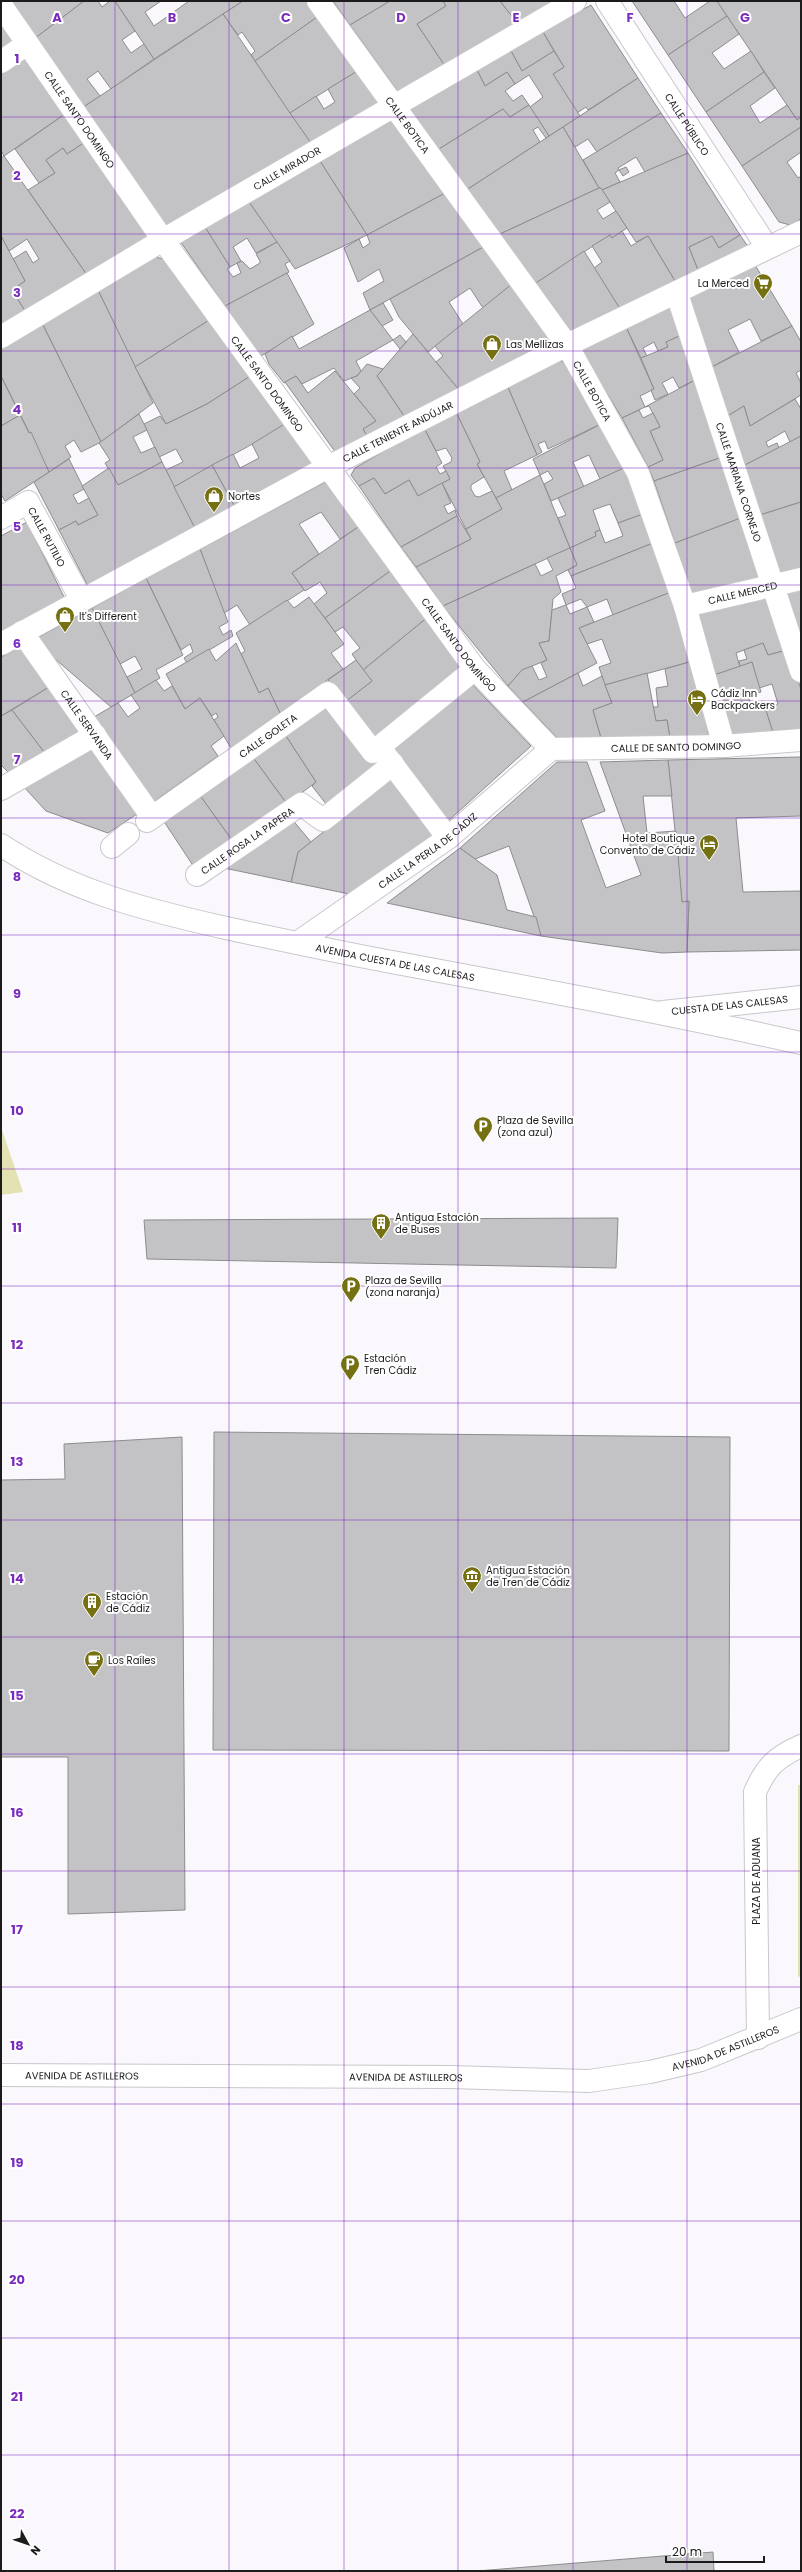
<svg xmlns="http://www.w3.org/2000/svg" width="802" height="2572" font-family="Poppins,sans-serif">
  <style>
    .green { fill: #e3e2b3 }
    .building { fill: #c3c2c5; stroke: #8d8c8f }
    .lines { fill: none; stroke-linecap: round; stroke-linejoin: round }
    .pedestrian-casing { stroke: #c9c7cb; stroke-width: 24 }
    .minor-casing { stroke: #c9c7cb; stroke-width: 24 }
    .tertiary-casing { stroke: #c9c7cb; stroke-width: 24 }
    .secondary-casing { stroke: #c9c7cb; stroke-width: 24 }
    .pedestrian { stroke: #fff; stroke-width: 22 }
    .minor { stroke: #fff; stroke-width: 22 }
    .tertiary { stroke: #fff; stroke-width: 22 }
    .secondary { stroke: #fff; stroke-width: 22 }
    .grid { fill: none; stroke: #7b2cbf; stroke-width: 1; stroke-opacity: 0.55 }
    .labels { text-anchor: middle; stroke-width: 4; stroke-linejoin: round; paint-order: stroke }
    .street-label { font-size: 10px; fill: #1b1b1c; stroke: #fff }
    .poi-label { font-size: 10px; fill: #1b1b1c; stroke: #fff; text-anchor: start }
    .grid-label { font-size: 13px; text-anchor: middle; font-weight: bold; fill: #7b2cbf; stroke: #fff; stroke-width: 4; stroke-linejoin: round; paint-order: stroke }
  </style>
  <rect width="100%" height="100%" fill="#faf8fc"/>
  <g class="green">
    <polygon points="1,1127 23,1192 1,1195"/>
    <polygon points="798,1785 801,1785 801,1976 798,1977"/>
  </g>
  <g class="building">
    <polygon points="8,1 84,1 34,39"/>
    <polygon points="84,1 98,1 102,7 110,1 115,1 135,31 122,40 131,53 144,44 154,59 111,89 98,71 87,79 100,96 82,108 34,39"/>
    <polygon points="115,1 161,1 145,12 154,26 189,1 243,1 154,59"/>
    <polygon points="243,1 310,1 320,15 255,61 251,55 255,51 242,32 238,35 223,14"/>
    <polygon points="333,1 390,1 350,25"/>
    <polygon points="390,1 443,1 446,6 417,24 445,66 399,93 350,25"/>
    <polygon points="443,1 500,1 518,24 445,66 417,24 446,6"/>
    <polygon points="500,1 557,1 518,24"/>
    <polygon points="632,1 674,1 685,18 710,1 717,1 727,16 668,55"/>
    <polygon points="717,1 801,1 801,117 797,120"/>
    <polygon points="591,5 638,78 588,110 586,107 577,113 553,74 564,67 543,32"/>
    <polygon points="223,14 311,143 165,227 82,108"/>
    <polygon points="320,15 359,70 290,113 255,61"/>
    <polygon points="727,16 739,34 712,53 724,69 751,51 764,72 706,112 668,55"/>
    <polygon points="1,19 15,40 1,49"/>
    <polygon points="543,32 554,51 522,71 511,51"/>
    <polygon points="511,51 522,71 554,51 564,67 553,74 580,116 549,136 530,107 543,97 529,75 515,84 507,72 485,86 477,70"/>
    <polygon points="27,57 65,114 4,156 1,150 1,74"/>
    <polygon points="359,70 382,102 311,143 290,113 316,96 324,109 335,102 328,89"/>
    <polygon points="477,70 485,86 507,72 515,84 505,91 513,101 522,95 529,105 510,117 503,109 439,149 410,109"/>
    <polygon points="764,72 775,88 750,106 760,123 787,105 797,120 801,117 801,127 742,166 706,112"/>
    <polygon points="638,78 661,113 597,152 588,139 575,147 563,127"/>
    <polygon points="529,105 549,136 546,138 538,127 533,130 540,142 468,189 439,149 503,109 510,117"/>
    <polygon points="661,113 688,153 645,172 636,157 618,168 619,170 615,173 620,182 602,190 599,188 583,160"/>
    <polygon points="65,114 85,142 67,154 63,148 46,160 55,173 39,183 15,149"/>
    <polygon points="394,118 447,192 367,235 320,161"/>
    <polygon points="563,127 599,188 500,234 468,189"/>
    <polygon points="801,127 801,152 787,162 798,178 801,176 801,219 790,225 779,222 742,166"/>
    <polygon points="85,142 150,236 87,275 28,190 55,173 46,160 63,148 67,154"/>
    <polygon points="688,153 740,235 719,248 712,236 689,247 700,275 678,286 648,236 636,242 602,190"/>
    <polygon points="4,156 87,275 25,311 12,290 25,281 13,259 26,251 33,263 39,259 27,239 9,251 1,236 1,158"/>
    <polygon points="320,161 367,235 295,269 249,202"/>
    <polygon points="626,167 629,172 623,176 619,170"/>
    <polygon points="599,188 601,188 610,202 597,210 603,219 616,211 627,228 612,238 610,235 536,283 500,234"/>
    <polygon points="447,192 485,246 370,310 363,293 384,281 379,269 358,282 344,248 359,239 363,248 370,243 367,235"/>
    <polygon points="249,202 277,242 256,253 247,238 233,247 241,261 230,267 205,227"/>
    <polygon points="205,227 230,267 227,269 233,277 241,273 237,263 242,261 250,269 260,263 260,261 256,254 277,242 290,261 285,264 289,272 225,306 180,241"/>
    <polygon points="622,231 631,246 648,236 678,286 622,312 594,268 602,262 592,246 610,235 612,238"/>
    <polygon points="740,235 751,251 700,275 689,247 712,236 719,248"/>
    <polygon points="1,236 25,281 12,290 25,311 1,325"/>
    <polygon points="485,246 512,284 483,308 470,288 449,302 463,324 428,352 399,317 390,299"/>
    <polygon points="584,251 622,312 574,335 536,283"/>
    <polygon points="153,256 169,261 211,319 135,367 98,290"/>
    <polygon points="755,265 792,326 761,341 750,319 728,330 739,352 710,368 685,298"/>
    <polygon points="287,273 314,324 261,356 225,306"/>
    <polygon points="512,284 555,344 459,390 436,362 443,356 435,346"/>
    <polygon points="98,290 153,403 101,442 42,323"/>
    <polygon points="383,303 393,320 382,326 370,310"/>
    <polygon points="673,304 684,334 666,342 668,347 658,351 654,342 643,348 647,356 641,358 626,327"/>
    <polygon points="370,310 393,340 356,361 361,371 357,376 344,381 334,368 302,384 296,376 284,383 269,364 265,354 292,336 299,349"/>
    <polygon points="211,319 252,375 207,404 166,424 135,367"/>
    <polygon points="42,323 101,442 81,452 74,440 65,446 71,457 49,472 1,376 1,347"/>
    <polygon points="792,326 801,342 801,370 796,373 801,383 801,395 750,426 744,406 726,417 710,368"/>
    <polygon points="626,327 654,389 640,396 645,407 622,418 580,349"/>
    <polygon points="413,334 459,390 406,419 377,376"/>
    <polygon points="684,334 699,378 679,388 673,377 662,383 668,394 655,400 651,390 654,389 641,358 668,347 666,342"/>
    <polygon points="400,335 406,342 400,349 393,340"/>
    <polygon points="558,360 565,363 603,423 548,449 545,441 538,444 542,452 537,455 507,385"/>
    <polygon points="367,364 383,369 377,376 406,419 369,439 363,429 376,421 354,394 360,388 351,378 357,376"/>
    <polygon points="335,371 376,421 363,429 369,439 336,453 285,382 296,376 308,393"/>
    <polygon points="252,375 286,423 269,435 174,487 166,470 183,462 176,449 159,457 144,424 160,416 166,424 207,404"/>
    <polygon points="1,376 20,415 1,426"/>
    <polygon points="699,378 725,456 654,481 648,467 663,460 650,431 660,427 649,406 645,407"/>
    <polygon points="507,385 537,455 504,471 512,490 496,498 477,464 480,462 455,410"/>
    <polygon points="795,399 801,409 801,436 790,442 785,431 766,442 768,447 777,443 779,448 743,466 726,417 744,406 750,426"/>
    <polygon points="455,410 480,462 477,464 484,477 471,485 471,489 475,496 479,497 492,491 502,509 466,529 442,483 450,479 443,466 451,462 452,458 446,448 436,451 424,428"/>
    <polygon points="639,410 643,418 653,413 660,427 650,431 663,460 648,467 622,418"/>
    <polygon points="139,414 147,430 133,437 141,453 155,447 162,462 118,485 105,463 110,460 99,443"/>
    <polygon points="20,415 29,433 31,432 49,472 5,501 1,494 1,426"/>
    <polygon points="286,423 317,467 237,511 212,465 233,454 240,468 259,458 252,444"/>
    <polygon points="603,423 626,467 600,479 589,455 573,462 584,487 551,501 544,484 553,479 548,471 540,475 533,459"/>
    <polygon points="424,428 442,463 436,467 440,474 446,471 450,479 418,496 409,480 385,494 374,478 359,486 351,475 355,468"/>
    <polygon points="801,436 801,502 760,515 743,466"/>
    <polygon points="725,456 746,516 675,543 654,481"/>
    <polygon points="69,459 84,489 73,495 78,504 89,498 98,515 78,525 76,521 59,530 34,482"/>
    <polygon points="162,462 197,532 90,590 59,530 76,521 78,525 98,515 82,486 109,468 118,485"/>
    <polygon points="212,465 237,511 197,532 174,487"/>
    <polygon points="626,467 643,514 618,523 610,504 593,510 600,530 595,532 596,536 570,548 558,518 566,515 558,498"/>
    <polygon points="540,475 570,548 443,606 416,567 471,539 466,529 502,509 496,498"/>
    <polygon points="374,478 385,494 409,480 418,496 442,483 451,503 444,506 448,514 455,510 457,516 401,547 359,486"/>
    <polygon points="329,480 361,525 340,539 321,512 299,524 319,554 292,573 304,590 250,625 237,605 224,613 200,549"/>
    <polygon points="801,502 801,572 781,575 760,515"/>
    <polygon points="643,514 653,543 571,576 568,570 577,565 570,548 596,536 595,532 600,530 605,543 623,536 618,523"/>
    <polygon points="457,516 471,539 416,567 401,547"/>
    <polygon points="746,516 768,581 693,597 675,543"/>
    <polygon points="27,522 67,603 1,638 1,536"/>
    <polygon points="361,525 393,569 325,618 314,604 327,593 320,582 305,591 292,573"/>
    <polygon points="653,543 671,592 613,615 607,599 587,607 581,599 566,605 562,594 576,588 571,576"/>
    <polygon points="570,548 577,565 556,576 561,592 553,599 549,641 539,643 547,660 522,670 508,686 443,606 535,564 541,576 553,570 547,558"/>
    <polygon points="200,549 228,622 219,627 223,635 231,630 233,636 187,663 184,658 193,652 190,644 181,650 146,578"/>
    <polygon points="393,569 428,617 363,670 352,654 360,648 343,627 335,632 325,618"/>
    <polygon points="146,578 183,655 156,670 160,678 135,693 127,677 142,669 135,656 120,664 92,608"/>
    <polygon points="801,588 801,643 782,592"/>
    <polygon points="671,592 693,661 605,685 599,667 611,663 602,639 587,644 579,628"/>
    <polygon points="769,594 787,650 768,655 763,643 736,653 740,667 714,675 696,610"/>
    <polygon points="309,597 344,644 331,653 343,669 280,713 268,688 259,693 241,654 245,651 236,633 287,600 294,608"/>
    <polygon points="566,605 570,614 587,607 594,622 579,628 597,663 523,702 508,686 522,670 532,666 539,680 547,677 541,663 547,660 539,643 549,641 552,610"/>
    <polygon points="92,608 135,693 111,707 33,640"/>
    <polygon points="428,617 464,668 373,743 345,702 372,681 363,670"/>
    <polygon points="236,643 259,693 268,688 280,713 231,748 214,720 218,717 216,713 212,716 200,698 185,709 166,674 209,649 216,661"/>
    <polygon points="763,643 768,655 787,650 801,689 801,736 774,736 765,708 778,704 772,684 759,688 752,662 740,667 739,661 747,659 744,650"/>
    <polygon points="21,646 49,687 1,716 1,657"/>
    <polygon points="356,660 372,681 345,702 328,680"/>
    <polygon points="693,661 709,736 670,738 667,720 656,721 653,707 658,707 656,688 668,686 665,669"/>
    <polygon points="752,662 761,692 748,695 751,705 763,701 774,736 730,735 714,675"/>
    <polygon points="578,673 583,686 602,676 612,703 593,710 602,741 562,743 523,702"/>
    <polygon points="647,673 656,721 667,720 670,738 602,741 593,710 612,703 605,685"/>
    <polygon points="467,679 531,746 447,822 388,745"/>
    <polygon points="156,680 164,691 172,686 185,709 200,698 224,736 211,746 218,756 152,803 94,717 118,703 128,717 140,708 131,695"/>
    <polygon points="49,687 80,732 44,752 12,710"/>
    <polygon points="327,703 376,768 327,805 312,786 316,782 284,733"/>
    <polygon points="12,710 44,752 9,773 1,765 1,716"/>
    <polygon points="284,733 316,782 287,804 252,756"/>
    <polygon points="91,749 137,814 108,833 46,811 24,787"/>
    <polygon points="252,756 287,804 234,843 199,794"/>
    <polygon points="801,757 801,816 736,818 743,892 801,891 801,950 687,952 689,901 682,902 668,760"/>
    <polygon points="668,760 672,796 643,796 647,833 676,831 682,902 689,901 687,952 662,953 541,936 509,846 475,859 460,848 557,762 587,762 605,811 581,820 606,888 641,875 600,762"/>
    <polygon points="394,776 440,835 359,896 291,882 298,852"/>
    <polygon points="199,794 234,843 192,864 163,820"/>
    <polygon points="291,818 311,842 298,852 291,882 224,868"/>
    <polygon points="460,848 497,875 507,910 536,917 541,936 387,903"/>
    <polygon points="618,1218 616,1268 147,1259 144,1220"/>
    <polygon points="214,1432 730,1437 729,1751 213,1750"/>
    <polygon points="182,1437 185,1910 68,1914 68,1757 1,1757 1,1480 65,1479 64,1444"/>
    <polygon points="713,2552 714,2571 477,2571"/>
  </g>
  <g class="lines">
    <g class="pedestrian-casing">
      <g id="pedestrian">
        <path id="s1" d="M318,1L567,345L638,473L685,606L724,746"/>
        <path id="s2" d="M1,5L163,240L475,669L551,749"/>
        <polyline points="1,62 27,44"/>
        <path id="s3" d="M677,294L801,671"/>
        <path id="s4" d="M1,337L163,240L575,1"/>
        <path id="s5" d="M1,518L28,502L81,599"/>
        <path id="s6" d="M685,606L801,579"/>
        <path id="s7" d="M22,632L152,817"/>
        <path id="s8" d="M1,644L328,467L567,345L801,232"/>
        <polyline points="384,753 448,838"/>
        <polyline points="1,789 95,735"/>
        <path id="s9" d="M147,821L328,693L373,752L475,669"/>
        <polyline points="112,847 128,834"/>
        <path id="s10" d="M197,875L301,804L323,820L393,764"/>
      </g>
    </g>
    <g class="minor-casing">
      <g id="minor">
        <path id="s11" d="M607,1L767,247"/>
        <path id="s12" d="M297,943L448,838L551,749L724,746L801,740"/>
        <path id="s13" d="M663,1012L801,997"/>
        <path d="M758,2038L755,1792C766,1767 776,1757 801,1746"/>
      </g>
    </g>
    <g class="tertiary-casing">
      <g id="tertiary">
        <path id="s14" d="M1,845C70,891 146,910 226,928C277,939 329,950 381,960C521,986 662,1012 801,1043"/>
      </g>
    </g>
    <g class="secondary-casing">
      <g id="secondary">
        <path id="s15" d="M1,2075L450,2077L589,2081L650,2072L701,2060L801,2019"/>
      </g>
    </g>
    <use href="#pedestrian" class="pedestrian"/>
    <use href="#minor" class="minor"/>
    <use href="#tertiary" class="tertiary"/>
    <use href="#secondary" class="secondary"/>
  </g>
  <path class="grid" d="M115,1V2571M229,1V2571M344,1V2571M458,1V2571M573,1V2571M687,1V2571M1,117H801M1,234H801M1,351H801M1,468H801M1,585H801M1,701H801M1,818H801M1,935H801M1,1052H801M1,1169H801M1,1286H801M1,1403H801M1,1520H801M1,1637H801M1,1754H801M1,1871H801M1,1987H801M1,2104H801M1,2221H801M1,2338H801M1,2455H801"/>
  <defs>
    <g id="supermarket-pin" transform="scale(1)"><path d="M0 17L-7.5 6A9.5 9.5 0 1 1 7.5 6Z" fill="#757112" stroke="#fff"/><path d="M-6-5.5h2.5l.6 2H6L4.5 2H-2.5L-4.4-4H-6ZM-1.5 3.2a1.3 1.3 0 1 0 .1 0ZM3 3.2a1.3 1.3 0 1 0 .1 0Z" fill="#fff"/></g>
    <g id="shop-pin" transform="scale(1)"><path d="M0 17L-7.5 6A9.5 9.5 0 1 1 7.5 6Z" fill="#757112" stroke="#fff"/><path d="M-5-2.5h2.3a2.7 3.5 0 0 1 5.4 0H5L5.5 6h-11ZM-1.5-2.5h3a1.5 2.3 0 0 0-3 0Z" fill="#fff"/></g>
    <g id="hotel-pin" transform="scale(1)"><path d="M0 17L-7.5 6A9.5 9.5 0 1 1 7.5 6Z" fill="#757112" stroke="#fff"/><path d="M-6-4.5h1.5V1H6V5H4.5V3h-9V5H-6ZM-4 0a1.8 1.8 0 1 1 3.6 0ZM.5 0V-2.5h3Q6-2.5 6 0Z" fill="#fff"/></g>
    <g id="parking-pin" transform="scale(1)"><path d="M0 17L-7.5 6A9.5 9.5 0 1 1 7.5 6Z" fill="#757112" stroke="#fff"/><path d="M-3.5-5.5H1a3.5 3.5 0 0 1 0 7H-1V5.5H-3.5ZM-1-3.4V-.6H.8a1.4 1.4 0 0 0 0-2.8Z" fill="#fff"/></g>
    <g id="building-pin" transform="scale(1)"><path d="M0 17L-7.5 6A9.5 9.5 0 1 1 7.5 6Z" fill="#757112" stroke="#fff"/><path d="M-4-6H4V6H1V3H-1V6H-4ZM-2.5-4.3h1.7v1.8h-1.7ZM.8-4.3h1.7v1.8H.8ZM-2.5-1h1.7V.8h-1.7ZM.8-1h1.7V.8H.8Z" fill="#fff"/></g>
    <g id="museum-pin" transform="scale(1)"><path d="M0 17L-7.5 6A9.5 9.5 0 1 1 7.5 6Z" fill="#757112" stroke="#fff"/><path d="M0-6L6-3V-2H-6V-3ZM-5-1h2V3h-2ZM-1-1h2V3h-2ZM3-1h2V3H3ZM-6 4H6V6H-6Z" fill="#fff"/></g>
    <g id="cafe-pin" transform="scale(1)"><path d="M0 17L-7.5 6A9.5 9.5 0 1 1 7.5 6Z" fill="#757112" stroke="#fff"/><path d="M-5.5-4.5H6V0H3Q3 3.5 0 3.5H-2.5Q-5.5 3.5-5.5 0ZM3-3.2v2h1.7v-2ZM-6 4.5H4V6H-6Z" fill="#fff"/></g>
  </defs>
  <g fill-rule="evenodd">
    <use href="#supermarket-pin" x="763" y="283"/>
    <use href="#shop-pin" x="492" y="344"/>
    <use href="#shop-pin" x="214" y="496"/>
    <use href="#shop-pin" x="65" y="616"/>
    <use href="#hotel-pin" x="697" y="699"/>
    <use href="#hotel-pin" x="709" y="844"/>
    <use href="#parking-pin" x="483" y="1126"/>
    <use href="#building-pin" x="381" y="1223"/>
    <use href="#parking-pin" x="351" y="1286"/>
    <use href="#parking-pin" x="350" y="1364"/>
    <use href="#museum-pin" x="472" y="1576"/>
    <use href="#building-pin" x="92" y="1602"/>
    <use href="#cafe-pin" x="94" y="1660"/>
  </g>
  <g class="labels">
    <g class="street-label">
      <text dy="4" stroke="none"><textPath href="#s2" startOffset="139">CALLE SANTO DOMINGO</textPath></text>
      <text dy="4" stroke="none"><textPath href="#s11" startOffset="147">CALLE PÚBLICO</textPath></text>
      <text dy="4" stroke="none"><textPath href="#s1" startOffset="153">CALLE BOTICA</textPath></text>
      <text dy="4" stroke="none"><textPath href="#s4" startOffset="332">CALLE MIRADOR</textPath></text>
      <text dy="4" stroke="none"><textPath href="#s2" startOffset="463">CALLE SANTO DOMINGO</textPath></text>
      <text dy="4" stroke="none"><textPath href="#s1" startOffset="477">CALLE BOTICA</textPath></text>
      <text dy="4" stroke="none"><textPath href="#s8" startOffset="450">CALLE TENIENTE ANDÚJAR</textPath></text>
      <text dy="4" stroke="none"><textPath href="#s3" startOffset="198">CALLE MARIANA CORNEJO</textPath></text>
      <text dy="4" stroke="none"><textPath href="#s5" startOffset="71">CALLE RUTILIO</textPath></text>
      <text dy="4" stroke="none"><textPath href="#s6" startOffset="59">CALLE MERCED</textPath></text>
      <text dy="4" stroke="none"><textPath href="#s2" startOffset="787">CALLE SANTO DOMINGO</textPath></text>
      <text dy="4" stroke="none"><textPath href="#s7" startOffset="113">CALLE SERVANDA</textPath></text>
      <text dy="4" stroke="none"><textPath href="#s9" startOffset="148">CALLE GOLETA</textPath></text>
      <text dy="4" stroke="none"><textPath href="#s12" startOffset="445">CALLE DE SANTO DOMINGO</textPath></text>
      <text dy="4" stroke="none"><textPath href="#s10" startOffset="61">CALLE ROSA LA PAPERA</textPath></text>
      <text dy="4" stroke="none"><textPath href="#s12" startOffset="160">CALLE LA PERLA DE CÁDIZ</textPath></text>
      <text dy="4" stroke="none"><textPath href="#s14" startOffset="414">AVENIDA CUESTA DE LAS CALESAS</textPath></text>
      <text dy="4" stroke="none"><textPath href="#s13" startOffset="67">CUESTA DE LAS CALESAS</textPath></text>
      <text transform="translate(756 1881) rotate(-90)" y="4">PLAZA DE ADUANA</text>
      <text dy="4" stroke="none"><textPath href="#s15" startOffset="729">AVENIDA DE ASTILLEROS</textPath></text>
      <text dy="4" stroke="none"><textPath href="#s15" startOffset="81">AVENIDA DE ASTILLEROS</textPath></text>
      <text dy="4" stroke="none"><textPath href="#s15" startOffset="405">AVENIDA DE ASTILLEROS</textPath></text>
    </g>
    <g class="poi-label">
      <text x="749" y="287" text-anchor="end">La Merced</text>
      <text x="506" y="348">Las Mellizas</text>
      <text x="228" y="500">Nortes</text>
      <text x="79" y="620">It's Different</text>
      <text x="711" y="697">Cádiz Inn<tspan x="711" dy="12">Backpackers</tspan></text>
      <text x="695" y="842" text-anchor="end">Hotel Boutique<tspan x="695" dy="12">Convento de Cádiz</tspan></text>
      <text x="497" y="1124">Plaza de Sevilla<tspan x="497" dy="12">(zona azul)</tspan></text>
      <text x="395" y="1221">Antigua Estación<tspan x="395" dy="12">de Buses</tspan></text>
      <text x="365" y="1284">Plaza de Sevilla<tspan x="365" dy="12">(zona naranja)</tspan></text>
      <text x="364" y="1362">Estación<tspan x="364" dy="12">Tren Cádiz</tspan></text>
      <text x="486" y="1574">Antigua Estación<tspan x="486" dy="12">de Tren de Cádiz</tspan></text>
      <text x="106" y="1600">Estación<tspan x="106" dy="12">de Cádiz</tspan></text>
      <text x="108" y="1664">Los Raíles</text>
    </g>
  </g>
  <g class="grid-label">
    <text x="57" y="22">A</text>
    <text x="172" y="22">B</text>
    <text x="286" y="22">C</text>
    <text x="401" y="22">D</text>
    <text x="516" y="22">E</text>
    <text x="630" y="22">F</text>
    <text x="745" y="22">G</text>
    <text x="17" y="63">1</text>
    <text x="17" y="180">2</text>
    <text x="17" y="297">3</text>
    <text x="17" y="414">4</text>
    <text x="17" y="531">5</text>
    <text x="17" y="648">6</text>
    <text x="17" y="764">7</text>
    <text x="17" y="881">8</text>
    <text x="17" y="998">9</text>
    <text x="17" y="1115">10</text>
    <text x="17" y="1232">11</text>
    <text x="17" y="1349">12</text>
    <text x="17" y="1466">13</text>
    <text x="17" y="1583">14</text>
    <text x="17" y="1700">15</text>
    <text x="17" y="1817">16</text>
    <text x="17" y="1934">17</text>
    <text x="17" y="2050">18</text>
    <text x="17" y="2167">19</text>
    <text x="17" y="2284">20</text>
    <text x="17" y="2401">21</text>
    <text x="17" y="2518">22</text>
  </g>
  <rect width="802" height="2572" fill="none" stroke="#1b1b1c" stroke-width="4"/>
  <g transform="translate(28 2544) rotate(130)" stroke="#ffffff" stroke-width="3" paint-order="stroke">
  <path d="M0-3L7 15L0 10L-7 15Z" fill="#1b1b1c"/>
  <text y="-6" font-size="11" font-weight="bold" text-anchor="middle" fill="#1b1b1c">N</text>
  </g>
  <path d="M666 2556v6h98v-6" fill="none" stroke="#1b1b1c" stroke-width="2"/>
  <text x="672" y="2556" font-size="12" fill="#1b1b1c" stroke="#ffffff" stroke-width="3" paint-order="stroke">20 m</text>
</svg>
